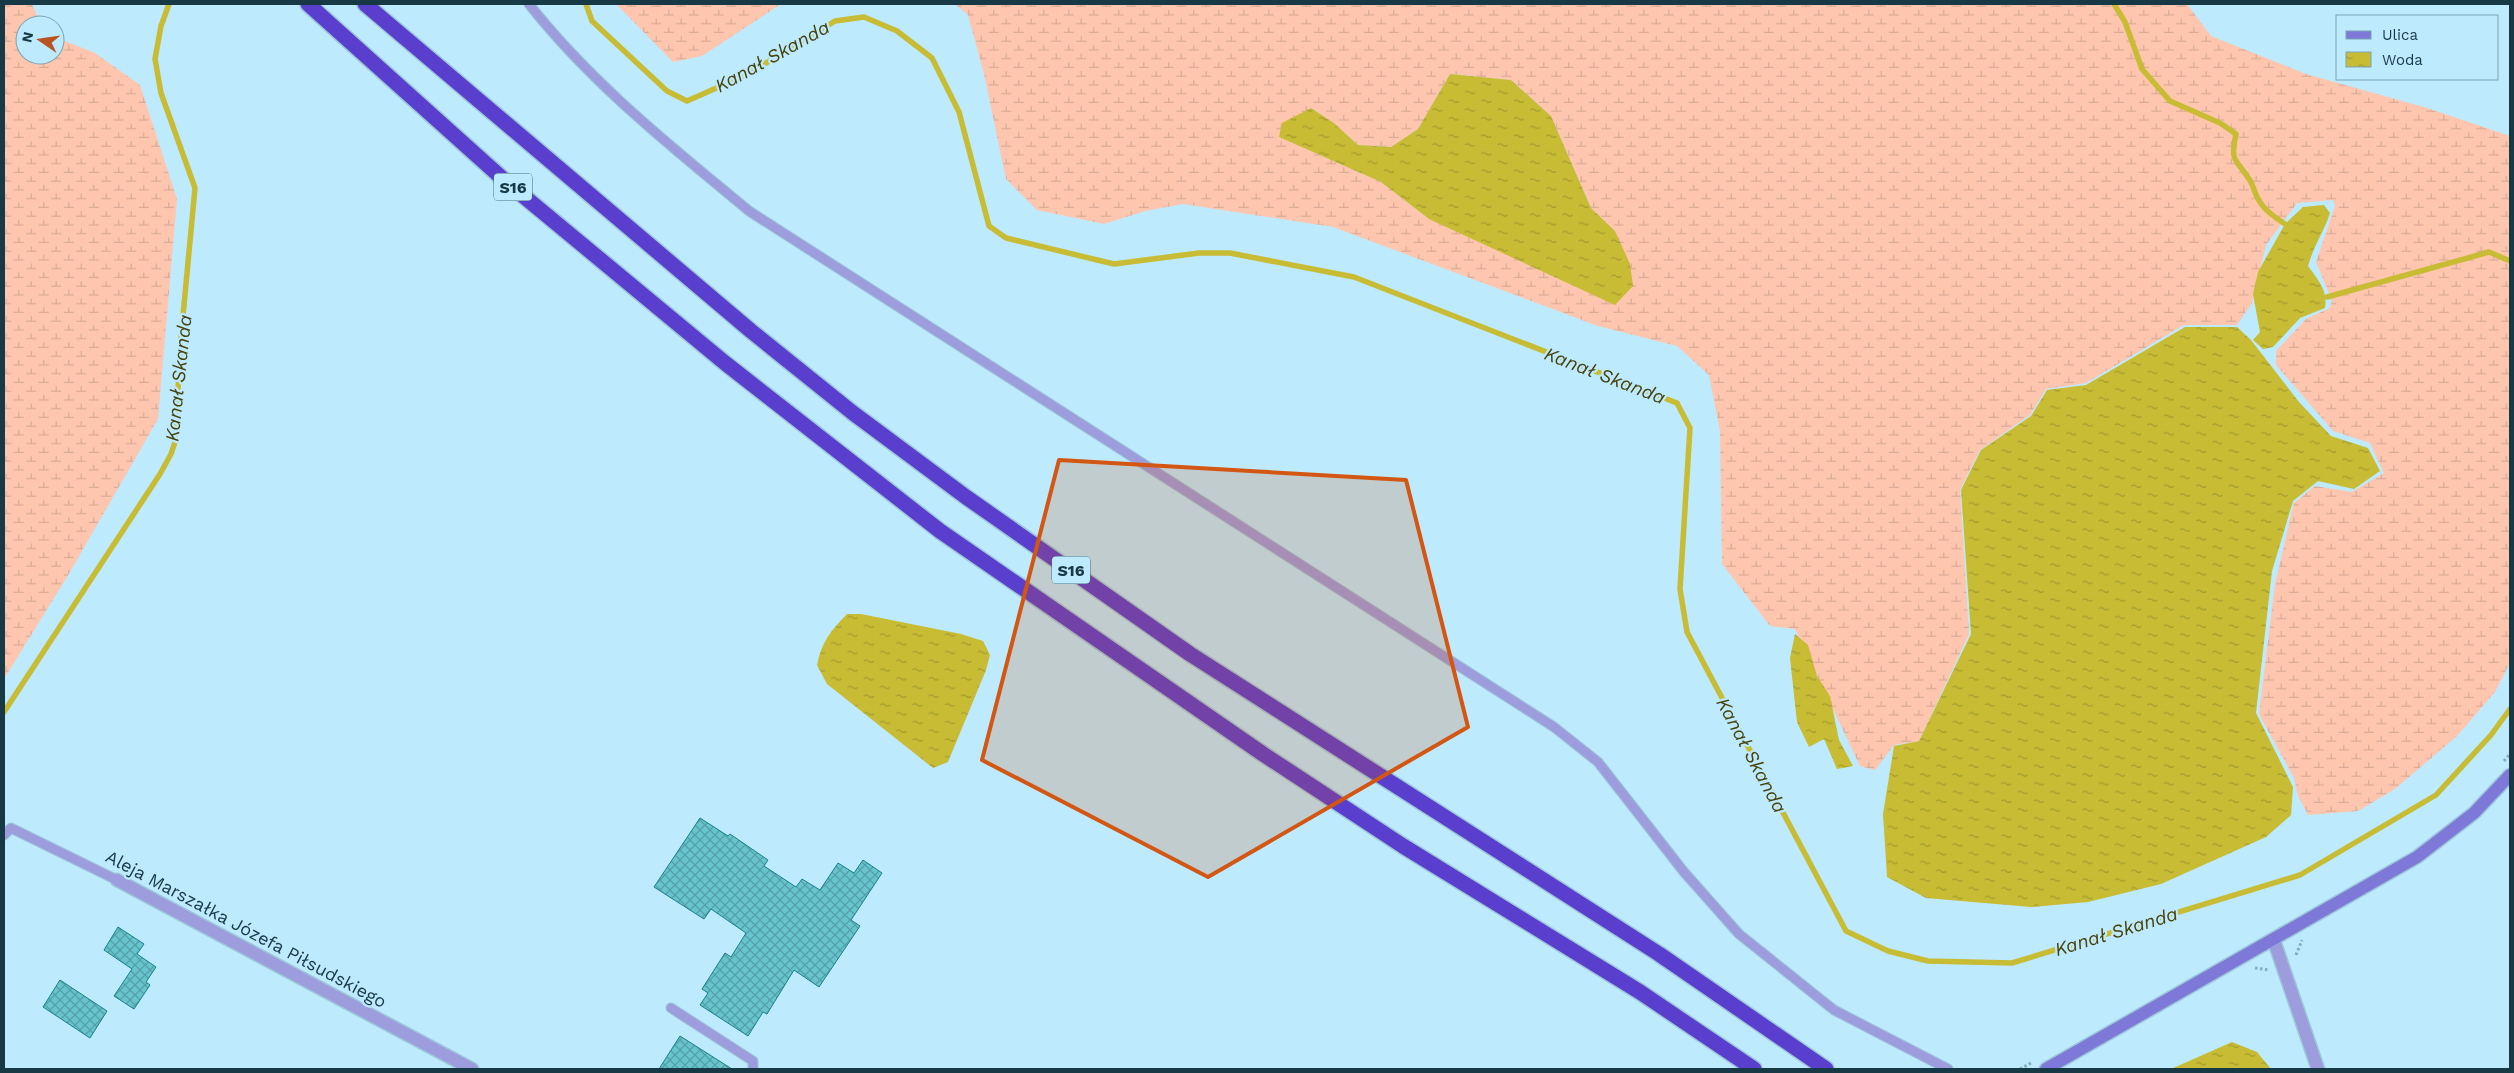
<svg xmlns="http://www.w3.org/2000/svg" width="2514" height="1073" font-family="'Work Sans',sans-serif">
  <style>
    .wetland { fill: url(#wetland-marsh); fill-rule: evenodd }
    .water { fill: url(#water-ripples) }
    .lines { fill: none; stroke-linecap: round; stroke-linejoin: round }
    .stream { stroke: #c8bc34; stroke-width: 5.5 }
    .building { fill: url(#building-cross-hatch); stroke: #16808a }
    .lane-casing { stroke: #9cc7d8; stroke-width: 11 }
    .street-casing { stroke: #9cc7d8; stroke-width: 15 }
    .secondary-casing { stroke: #9cc7d8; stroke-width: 15 }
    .highway-casing { stroke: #9cc7d8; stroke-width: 18 }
    .path { stroke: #84adbd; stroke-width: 3; stroke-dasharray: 2.5 2.5; stroke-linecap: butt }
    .lane { stroke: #9d9dde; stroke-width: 9 }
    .street { stroke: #9d9dde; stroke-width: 12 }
    .secondary { stroke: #7e78d9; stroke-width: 12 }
    .highway { stroke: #5a3ece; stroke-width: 15 }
    .marked { fill: #d35612; fill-opacity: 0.2; stroke: #d35612; stroke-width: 4; stroke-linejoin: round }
    .labels { text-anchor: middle; stroke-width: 4.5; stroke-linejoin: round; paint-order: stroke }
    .shield { fill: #bdeafd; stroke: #496e7c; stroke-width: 1 }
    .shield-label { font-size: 16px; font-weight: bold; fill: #173945 }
    .street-label { font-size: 18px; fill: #173945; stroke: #bdeafd }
    .water-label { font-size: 19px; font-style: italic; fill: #47420b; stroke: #bdeafd }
  </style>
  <defs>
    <pattern id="wetland-marsh" width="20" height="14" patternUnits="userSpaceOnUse" patternTransform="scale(1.25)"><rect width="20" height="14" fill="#fec6ae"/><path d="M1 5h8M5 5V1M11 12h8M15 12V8" fill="none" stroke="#d9ab97"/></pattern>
    <pattern id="water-ripples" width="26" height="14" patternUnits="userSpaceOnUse" patternTransform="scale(1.25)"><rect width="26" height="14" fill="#c8bc34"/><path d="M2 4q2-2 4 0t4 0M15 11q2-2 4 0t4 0" fill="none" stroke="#a19a2e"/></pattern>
    <pattern id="building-cross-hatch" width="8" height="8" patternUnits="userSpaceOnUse" patternTransform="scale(1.25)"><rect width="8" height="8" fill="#67c4cd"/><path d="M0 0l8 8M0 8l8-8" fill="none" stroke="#54a0a8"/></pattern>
  </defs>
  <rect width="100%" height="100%" fill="#bdeafd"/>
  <g class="wetland">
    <polygon points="4,4 32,4 41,25 25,25 25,55 55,55 55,37 95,53 140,85 177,199 158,419 67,577 4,679"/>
    <polygon points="616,4 781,4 702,56 673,62"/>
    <path d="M955,4H2187L2211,36L2306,74L2427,108L2510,136V663L2495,692L2457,736L2395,789L2358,811L2308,815L2298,796L2294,778L2259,714L2275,584L2294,503L2315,486L2352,492L2384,473L2370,443L2333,431L2276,365V351L2306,319L2330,308L2332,301L2316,262L2335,206L2333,200L2297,203L2266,245L2252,303L2237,325H2184L2086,383L2046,389L2030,415L1980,450L1960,490L1969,634L1919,741L1894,745L1875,770L1860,766L1795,629L1770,626L1722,564L1720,431L1709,375L1677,346L1598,326L1333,227L1183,204L1145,211L1104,224L1037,210L1006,179L984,74L968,15ZM1450,74L1511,80L1551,116L1591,208L1615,231L1429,219L1381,182L1280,137L1311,108L1334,123L1358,145L1391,147L1418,129Z"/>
  </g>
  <g class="water">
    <polygon points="1450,74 1511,80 1551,116 1591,208 1615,231 1630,264 1633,286 1615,305 1429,219 1381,182 1279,137 1282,123 1311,108 1334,123 1358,145 1391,147 1418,129"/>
    <path d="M2324,205L2330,213C2324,232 2313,247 2308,266C2318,280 2328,290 2325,308L2300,318L2273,347L2263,349L2253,340L2260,332L2253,294L2258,272L2285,224L2303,207Z"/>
    <polygon points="2185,327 2237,327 2251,340 2299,402 2331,436 2368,448 2380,471 2354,489 2318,481 2293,501 2272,571 2256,713 2293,787 2291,815 2266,837 2161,884 2088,902 2031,907 1926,898 1887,877 1883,814 1894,746 1919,741 1971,634 1961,490 1981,450 2031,416 2047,390 2086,385"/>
    <path d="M847,614H861L961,634L983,641L990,655L986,670L948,762L933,768L827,684L817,665C821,643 831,630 847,614Z"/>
    <polygon points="1795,634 1808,645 1817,676 1830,696 1839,740 1853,766 1837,769 1824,739 1809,747 1797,722 1790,658"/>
    <polygon points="2232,1042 2257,1052 2271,1069 2171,1069"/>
  </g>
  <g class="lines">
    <g class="stream">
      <polyline points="586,4 592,21 667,91 687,101 748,74 835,21 864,17 897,31 932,58 959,112 989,226 1006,238 1114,264 1199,253 1230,253 1354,277 1677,403 1690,428 1680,589 1687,632 1846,931 1888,951 1928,961 2012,963 2300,875 2436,795 2491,735 2510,709"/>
      <path d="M2114,4L2125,22L2142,69L2170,101L2220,123L2236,134C2230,163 2235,157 2249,179C2253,184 2254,191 2257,197C2263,209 2273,216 2285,224"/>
      <polyline points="2327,297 2489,252 2510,261"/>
      <polyline points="4,712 160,474 171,454 175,442 181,337 195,188 161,93 155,59 161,26 169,4"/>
    </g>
  </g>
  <g class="building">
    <polygon points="700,818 728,836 730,834 768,860 764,866 796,887 802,879 820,890 838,863 854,873 863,860 882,873 851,920 860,926 819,987 794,970 767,1014 763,1012 748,1036 700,1005 708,993 702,989 725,953 731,957 746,933 711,909 704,919 654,887"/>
    <polygon points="118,927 144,944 137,954 156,967 146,982 150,985 134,1009 114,996 132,969 104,950"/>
    <polygon points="60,980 107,1011 90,1038 43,1007"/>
    <polygon points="680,1036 732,1069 659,1069"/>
  </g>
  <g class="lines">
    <g class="lane-casing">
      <g id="lane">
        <path d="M529,4C591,83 672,147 749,211L1554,727L1598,762L1684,872L1739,934L1834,1010L1948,1069"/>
        <polyline points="4,835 11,828 117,880"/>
        <polyline points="671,1008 753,1061 753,1069"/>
      </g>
    </g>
    <g class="street-casing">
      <g id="street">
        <polyline points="117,880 472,1069"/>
        <polyline points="2274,941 2318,1069"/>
      </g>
    </g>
    <g class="secondary-casing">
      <polyline id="secondary" points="2046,1069 2417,857 2474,813 2510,775"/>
    </g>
    <g class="highway-casing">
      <g id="highway">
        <polyline points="308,4 503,179 725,363 940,531 1263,754 1403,846 1640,992 1754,1069"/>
        <polyline points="365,4 751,331 853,413 966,497 1190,654 1659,954 1826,1069"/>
      </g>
    </g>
    <g class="path">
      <polyline points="2504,761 2510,754"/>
      <polyline points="2296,955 2302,940"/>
      <polyline points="2255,968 2269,970"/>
      <polyline points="2020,1069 2033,1062"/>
    </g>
    <use href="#lane" class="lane"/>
    <use href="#street" class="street"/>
    <use href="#secondary" class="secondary"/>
    <use href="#highway" class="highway"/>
  </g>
  <path class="marked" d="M1059,460L1406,480L1468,727L1208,877L982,760Z"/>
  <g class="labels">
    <g class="shield">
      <rect x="494" y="173.5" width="38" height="27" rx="4"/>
      <rect x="1052" y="556.5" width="38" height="27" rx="4"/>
    </g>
    <g class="shield-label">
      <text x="513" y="193">S16</text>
      <text x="1071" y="576">S16</text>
    </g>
    <g class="street-label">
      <text transform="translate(246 929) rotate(28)" y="6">Aleja Marszałka Józefa Piłsudskiego</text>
    </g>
    <g class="water-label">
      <text transform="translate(772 56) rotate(-29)" y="7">Kanał Skanda</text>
      <text transform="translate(1605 375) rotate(21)" y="7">Kanał Skanda</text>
      <text transform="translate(178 378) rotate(-84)" y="7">Kanał Skanda</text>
      <text transform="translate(1752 755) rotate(62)" y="7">Kanał Skanda</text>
      <text transform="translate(2116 931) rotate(-17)" y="7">Kanał Skanda</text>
    </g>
  </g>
  <rect width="2514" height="1073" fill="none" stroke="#173945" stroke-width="10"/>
  <rect x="2336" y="15" width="162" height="65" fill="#bdeafd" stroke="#7ba3b3"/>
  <rect x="2346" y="31" width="25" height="8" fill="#7e78d9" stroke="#7ba3b3"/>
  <text x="2382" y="40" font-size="15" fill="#173945">Ulica</text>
  <rect x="2346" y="52" width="25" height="15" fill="url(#water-ripples)" stroke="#7ba3b3"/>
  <text x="2382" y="65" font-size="15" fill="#173945">Woda</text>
  <g transform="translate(40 40) rotate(283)"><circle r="24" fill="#bdeafd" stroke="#7ba3b3"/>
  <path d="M0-4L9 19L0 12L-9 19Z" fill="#b95422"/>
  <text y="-8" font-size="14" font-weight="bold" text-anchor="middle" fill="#173945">N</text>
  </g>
</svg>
